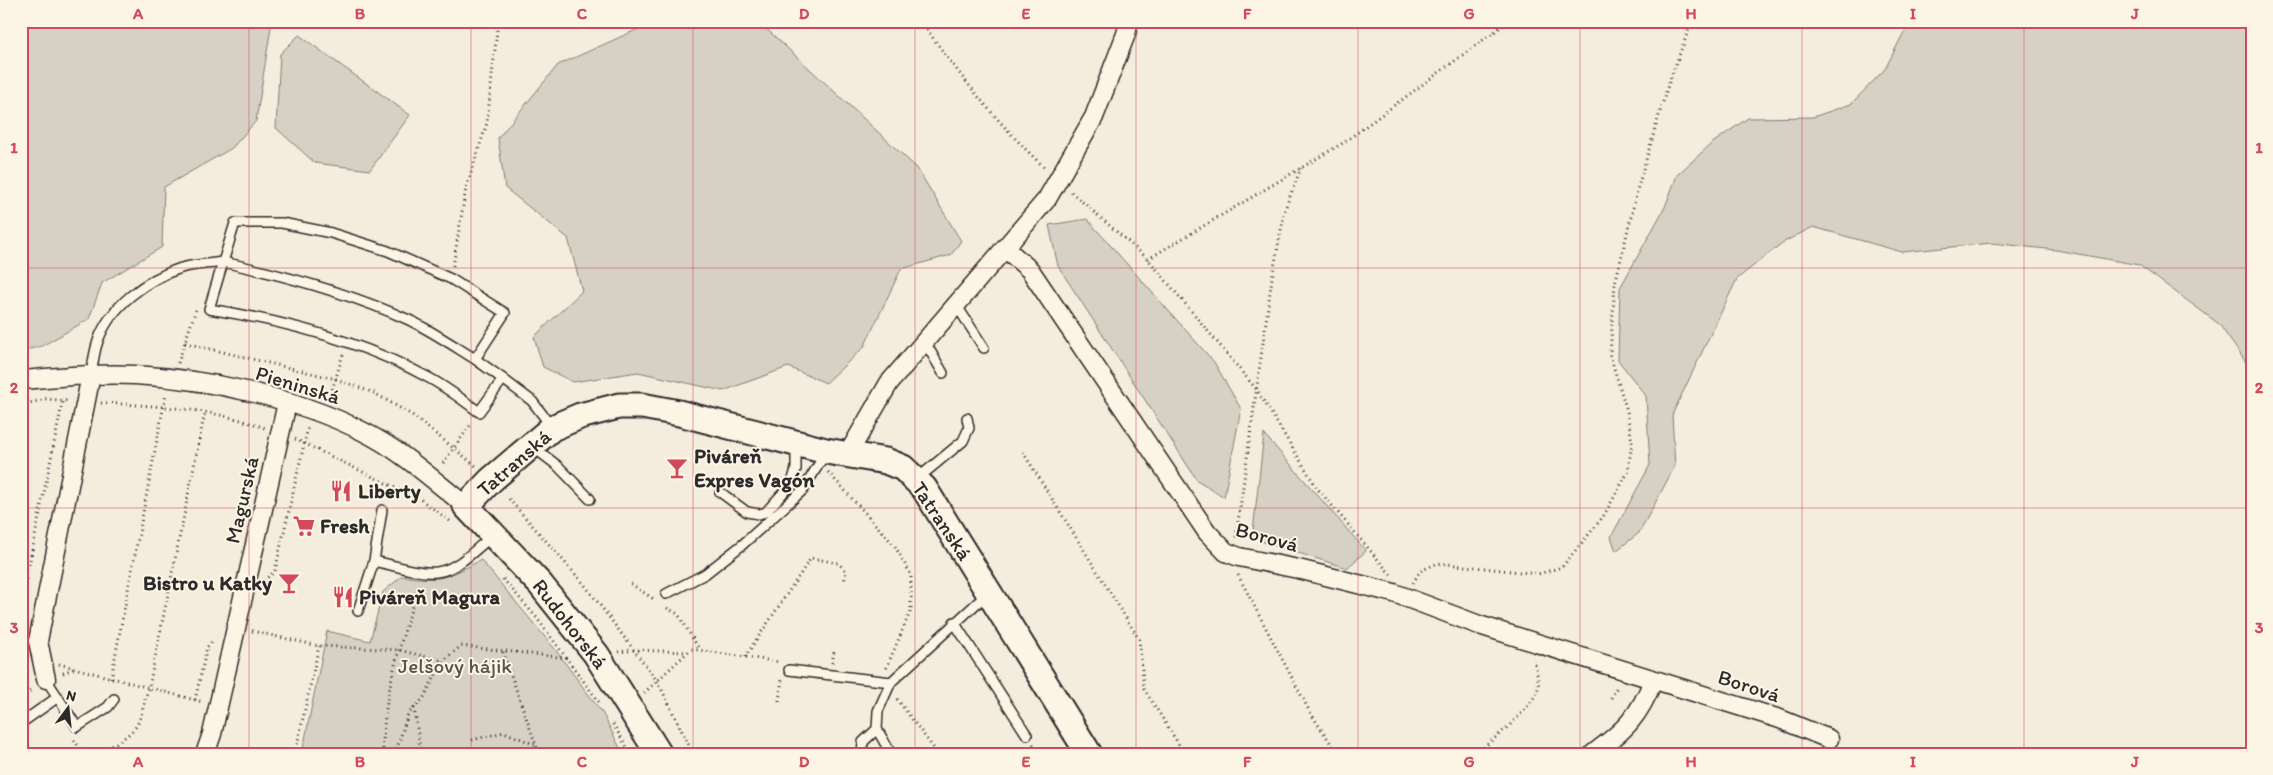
<svg xmlns="http://www.w3.org/2000/svg" width="2273" height="775" font-family="Itim,sans-serif">
  <style>
    .green { fill: #d6d1c4; stroke: #807e78 }
    .lines { fill: none; stroke-linecap: round; stroke-linejoin: round }
    .lane-casing { stroke: #2b2b2b; stroke-width: 12 }
    .street-casing { stroke: #2b2b2b; stroke-width: 21 }
    .secondary-casing { stroke: #2b2b2b; stroke-width: 29 }
    .path { stroke: #2b2b2b; stroke-width: 3; stroke-dasharray: 1 4; stroke-linecap: butt }
    .lane { stroke: #fcf5e5; stroke-width: 9 }
    .street { stroke: #fcf5e5; stroke-width: 18 }
    .secondary { stroke: #fcf5e5; stroke-width: 25 }
    .grid { fill: none; stroke: #d1495b; stroke-width: 1; stroke-opacity: 0.55 }
    .labels { text-anchor: middle; stroke-width: 4; stroke-linejoin: round; paint-order: stroke }
    .street-label { font-size: 21px; fill: #2b2b2b; stroke: #fcf5e5 }
    .poi-label { font-size: 21px; font-weight: bold; fill: #2b2b2b; stroke: #fcf5e5; text-anchor: start }
    .park-label { font-size: 21px; fill: #565451; stroke: #fcf5e5 }
    .neatline { fill: none; stroke: #d1495b; stroke-width: 2 }
    .grid-label { font-size: 16px; text-anchor: middle; font-weight: bold; fill: #d1495b }
  </style>
  <rect width="100%" height="100%" fill="#f4edde"/>
  <filter id="ink" filterUnits="userSpaceOnUse"><feTurbulence type="fractalNoise" baseFrequency=".02" numOctaves="2"/><feDisplacementMap in="SourceGraphic" scale="10" xChannelSelector="R" yChannelSelector="G"/><feConvolveMatrix kernelMatrix="1 2 1 2 8 2 1 2 1" color-interpolation-filters="sRGB"/></filter>
  <g filter="url(#ink)">
    <g class="green">
      <polygon points="21,21 272,21 256,121 232,148 164,187 162,247 102,283 89,319 42,346 21,351"/>
      <polygon points="656,21 758,21 917,168 961,241 951,255 901,269 864,347 826,383 788,367 723,391 638,372 573,382 543,367 534,337 582,291 568,238 505,188 498,138 558,65"/>
      <polygon points="1913,21 2252,21 2252,371 2219,324 2139,265 2056,250 1991,243 1902,252 1813,227 1782,243 1737,279 1672,415 1675,466 1639,533 1616,551 1611,537 1650,465 1646,396 1618,360 1620,288 1665,207 1677,175 1711,144 1748,118 1813,117 1851,104 1885,69 1903,34"/>
      <polygon points="299,35 410,115 370,170 315,163 276,128 280,54"/>
      <polygon points="1087,219 1214,362 1241,409 1224,497 1197,480 1058,266 1049,225"/>
      <polygon points="1264,434 1366,551 1347,568 1263,542 1253,531"/>
      <path d="M481,560L554,648L603,714L623,754H302L327,631L370,641L383,592L402,576C441,582 446,578 481,560Z"/>
    </g>
    <g class="lines">
      <g class="lane-casing">
        <g id="lane">
          <polyline points="957,306 984,348"/>
          <polyline points="925,342 943,373"/>
          <path d="M475,359C454,346 432,331 409,320C349,293 287,276 223,262L235,223H282L331,233L388,251L451,279L505,313L475,359L503,379"/>
          <path d="M91,375C93,364 94,352 98,341C110,306 147,279 181,268C195,264 210,264 223,262L209,309C284,321 362,341 429,378C446,387 463,400 479,412L503,379L532,401L552,427"/>
          <polyline points="533,447 558,466 590,499"/>
          <polyline points="917,479 963,441 969,428 967,418"/>
          <polyline points="720,492 747,512 759,514 766,512 792,483 796,469 796,446"/>
          <path d="M382,510L374,561C394,565 417,574 437,572C457,570 477,548 492,536"/>
          <polyline points="666,594 705,574 742,545 803,490 825,454"/>
          <polyline points="358,611 374,561"/>
          <polyline points="954,622 1027,735"/>
          <polyline points="789,670 891,682 988,593"/>
          <polyline points="46,679 77,727 108,707 114,699"/>
          <polyline points="891,682 878,711 877,729 891,754"/>
          <polyline points="21,723 58,697"/>
          <polyline points="862,754 863,742 877,729"/>
        </g>
      </g>
      <g class="street-casing">
        <g id="street">
          <polyline points="1006,249 1030,270 1207,532 1226,552 1239,557 1298,569 1394,593 1479,625 1780,719 1829,739"/>
          <path d="M21,380C59,377 97,373 135,375C207,379 297,398 362,431C401,450 433,480 466,506"/>
          <polyline points="848,454 889,383 1047,199 1094,117 1126,34 1129,21"/>
          <polyline points="46,679 38,641 91,375"/>
          <polyline points="205,754 212,734 287,403"/>
          <path d="M1593,754C1624,731 1640,716 1653,680"/>
        </g>
      </g>
      <g class="secondary-casing">
        <polyline id="secondary" points="659,754 596,654 540,584 466,506 491,480 552,428 580,416 619,406 642,406 679,413 826,451 886,461 903,468 924,488 1089,754"/>
      </g>
      <g class="path">
        <path d="M921,21C958,74 999,125 1046,169"/>
        <polyline points="1071,192 1148,259 1257,390 1317,488 1391,575"/>
        <polyline points="1148,259 1343,143 1509,21"/>
        <polyline points="453,266 466,188 487,123 498,21"/>
        <polyline points="185,343 336,379 374,393 412,415 476,466"/>
        <polyline points="178,363 196,309"/>
        <polyline points="331,394 343,354"/>
        <path d="M101,403C157,406 212,408 265,428"/>
        <polyline points="21,405 46,399 70,401"/>
        <polyline points="295,439 398,489 413,494 450,521"/>
        <polyline points="1023,452 1139,639 1144,689 1185,754"/>
        <polyline points="443,463 472,423"/>
        <polyline points="828,472 895,546 911,575 911,610 886,669"/>
        <polyline points="509,499 584,584 658,682 693,754"/>
        <polyline points="1236,537 1272,278 1285,209 1301,168"/>
        <polyline points="1238,575 1311,714 1338,754"/>
        <polyline points="503,579 536,617 599,702"/>
        <polyline points="264,581 275,571 308,427"/>
        <polyline points="1413,583 1420,571 1438,563 1538,574 1562,567 1603,517 1628,472 1632,442 1627,411 1610,355 1615,284 1638,187 1668,85 1692,21"/>
        <polyline points="631,584 655,600"/>
        <polyline points="21,604 63,400"/>
        <polyline points="667,608 678,614 699,649"/>
        <polyline points="252,631 319,646 399,650 443,661"/>
        <polyline points="503,652 539,754"/>
        <polyline points="618,652 636,650 687,652"/>
        <polyline points="745,657 811,558 838,563 846,571 844,583"/>
        <polyline points="832,663 834,652"/>
        <polyline points="59,664 203,702"/>
        <polyline points="63,673 75,668"/>
        <polyline points="111,678 166,394"/>
        <polyline points="644,693 691,649 780,662"/>
        <polyline points="21,697 33,689"/>
        <polyline points="1611,698 1618,685"/>
        <polyline points="897,699 938,754"/>
        <polyline points="195,700 207,647 214,640"/>
        <polyline points="779,701 782,679"/>
        <polyline points="414,708 421,754"/>
        <polyline points="613,724 631,754"/>
        <polyline points="74,740 84,754"/>
        <polyline points="472,740 504,732 536,745"/>
        <polyline points="1033,744 1039,754"/>
        <path d="M99,754C111,746 129,737 137,725C143,714 144,699 149,687L205,412"/>
        <polyline points="295,754 319,646"/>
        <path d="M383,754C382,695 402,640 419,584"/>
        <polyline points="395,754 408,714 423,699 443,661 461,646 567,658"/>
        <path d="M1476,754C1492,740 1534,708 1538,688C1539,679 1536,668 1534,660"/>
      </g>
      <use href="#lane" class="lane"/>
      <use href="#street" class="street"/>
      <use href="#secondary" class="secondary"/>
    </g>
  </g>
  <path class="grid" d="M249,21V754M471,21V754M693,21V754M915,21V754M1136,21V754M1358,21V754M1580,21V754M1802,21V754M2024,21V754M21,268H2252M21,508H2252"/>
  <defs>
    <g id="bar-bare" transform="scale(1.725)"><path d="M-6-5H6L.8 .8V4.5H3.5V6h-7V4.5H-.8V.8Z" fill="#d1495b" stroke="#fcf5e5" stroke-width="2.5" paint-order="stroke"/></g>
    <g id="restaurant-bare" transform="scale(1.725)"><path d="M-5-6h1v4h1v-4h1v4h1v-4h1v5L-1.5 .5V6h-2V.5L-5-1ZM5-6V6H3V1.5H1.5Q1.5-4 5-6Z" fill="#d1495b" stroke="#fcf5e5" stroke-width="2.5" paint-order="stroke"/></g>
    <g id="supermarket-bare" transform="scale(1.725)"><path d="M-6-5.5h2.5l.6 2H6L4.5 2H-2.5L-4.4-4H-6ZM-1.5 3.2a1.3 1.3 0 1 0 .1 0ZM3 3.2a1.3 1.3 0 1 0 .1 0Z" fill="#d1495b" stroke="#fcf5e5" stroke-width="2.5" paint-order="stroke"/></g>
  </defs>
  <g fill-rule="evenodd">
    <use href="#bar-bare" x="677" y="468"/>
    <use href="#restaurant-bare" x="341" y="491"/>
    <use href="#supermarket-bare" x="304" y="526"/>
    <use href="#bar-bare" x="289" y="583"/>
    <use href="#restaurant-bare" x="343" y="597"/>
  </g>
  <g class="labels">
    <g class="street-label">
      <text transform="translate(298 385) rotate(17)" y="7">Pieninská</text>
      <text transform="translate(514 463) rotate(-41)" y="7">Tatranská</text>
      <text transform="translate(242 500) rotate(-77)" y="7">Magurská</text>
      <text transform="translate(942 521) rotate(56)" y="7">Tatranská</text>
      <text transform="translate(1267 537) rotate(15)" y="7">Borová</text>
      <text transform="translate(570 624) rotate(52)" y="7">Rudohorská</text>
      <text transform="translate(1749 686) rotate(18)" y="7">Borová</text>
    </g>
    <g class="poi-label">
      <text x="694" y="463">Piváreň<tspan x="694" dy="24">Expres Vagón</tspan></text>
      <text x="358" y="498">Liberty</text>
      <text x="320" y="533">Fresh</text>
      <text x="272" y="590" text-anchor="end">Bistro u Katky</text>
      <text x="359" y="604">Piváreň Magura</text>
    </g>
    <g class="park-label">
      <text x="455" y="673">Jelšový hájik</text>
    </g>
  </g>
  <rect width="2273" height="775" fill="none" stroke="#fcf5e5" stroke-width="55"/>
  <g transform="translate(68 708) rotate(15)" stroke="#fcf5e5" stroke-width="4" paint-order="stroke">
  <path d="M0-4L9 19L0 12L-9 19Z" fill="#2b2b2b"/>
  <text y="-8" font-size="14" font-weight="bold" text-anchor="middle" fill="#2b2b2b">N</text>
  </g>
  <rect x="28" y="28" width="2218" height="720" class="neatline"/>
  <g class="grid-label">
    <text x="138" y="19">A</text>
    <text x="360" y="19">B</text>
    <text x="582" y="19">C</text>
    <text x="804" y="19">D</text>
    <text x="1026" y="19">E</text>
    <text x="1247" y="19">F</text>
    <text x="1469" y="19">G</text>
    <text x="1691" y="19">H</text>
    <text x="1913" y="19">I</text>
    <text x="2135" y="19">J</text>
    <text x="14" y="153">1</text>
    <text x="2259" y="153">1</text>
    <text x="14" y="393">2</text>
    <text x="2259" y="393">2</text>
    <text x="14" y="633">3</text>
    <text x="2259" y="633">3</text>
    <text x="138" y="767">A</text>
    <text x="360" y="767">B</text>
    <text x="582" y="767">C</text>
    <text x="804" y="767">D</text>
    <text x="1026" y="767">E</text>
    <text x="1247" y="767">F</text>
    <text x="1469" y="767">G</text>
    <text x="1691" y="767">H</text>
    <text x="1913" y="767">I</text>
    <text x="2135" y="767">J</text>
  </g>
</svg>
